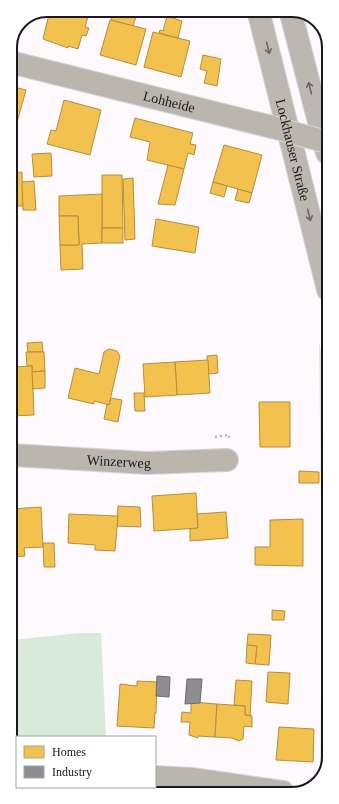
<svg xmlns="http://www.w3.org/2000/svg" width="339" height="804" font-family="Georgia,serif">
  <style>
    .green { fill: #d8eada }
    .homes { fill: #f2c14e; stroke: #b28e3f }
    .industry { fill: #8d8d92; stroke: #6b6a6f }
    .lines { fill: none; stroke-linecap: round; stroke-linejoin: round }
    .minor-casing { stroke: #d8d6d8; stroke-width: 24 }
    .major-casing { stroke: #d8d6d8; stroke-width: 24 }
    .path { stroke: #bab6b1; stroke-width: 2.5; stroke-dasharray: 2 3; stroke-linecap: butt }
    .minor { stroke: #bab6ae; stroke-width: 22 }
    .major { stroke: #bcb8b1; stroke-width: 22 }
    .minor-bridge-casing { stroke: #d8d6d8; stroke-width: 24; stroke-linecap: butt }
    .minor-bridge { stroke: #bab6ae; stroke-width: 22 }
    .oneway { stroke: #6c6866 }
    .labels { text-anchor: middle; stroke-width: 4; stroke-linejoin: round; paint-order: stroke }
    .street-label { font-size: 14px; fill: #1c171c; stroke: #fff }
    .rim { fill: none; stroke: #1c171c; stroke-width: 2 }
  </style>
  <rect width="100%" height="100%" fill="#fdf9fd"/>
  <g class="green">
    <polygon points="319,342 328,387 329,757 326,767 320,768 322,598"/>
    <polygon points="80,633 101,633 106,737 17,737 17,753 12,754 12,640"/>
  </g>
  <g class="homes">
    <polygon points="50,10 68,10 88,16 85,27 89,28 86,36 82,35 78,49 68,46 68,48 43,39"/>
    <polygon points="68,10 88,10 88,16"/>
    <polygon points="93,10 106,10 104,16 93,13"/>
    <polygon points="113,10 138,10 133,26 111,20"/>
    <polygon points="159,10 175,10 173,18 158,15"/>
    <polygon points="167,16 182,21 178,38 159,33 160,30 163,31"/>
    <polygon points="110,20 146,29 136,65 100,55"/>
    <polygon points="153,32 190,41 181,77 144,67"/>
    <polygon points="203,55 221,59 217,86 204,83 207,71 200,69"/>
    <polygon points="10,86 26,90 16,126 10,124"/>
    <polygon points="64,100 101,110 90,155 47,144 51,130 56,131"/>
    <polygon points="135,118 193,133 190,144 196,145 194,155 188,153 184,169 147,160 150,142 130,137"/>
    <polygon points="10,124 16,126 12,142 10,142"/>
    <polygon points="224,145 262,155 252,193 213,182"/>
    <polygon points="51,153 52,176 34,177 32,154"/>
    <polygon points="168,165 184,169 175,205 158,204"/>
    <polygon points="22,172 23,206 10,206 10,173"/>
    <polygon points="102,175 122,175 123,228 102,228"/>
    <polygon points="133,178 135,239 125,240 123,179"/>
    <polygon points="34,181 36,210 23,210 22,182"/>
    <polygon points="213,182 227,186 224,197 210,193"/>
    <polygon points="238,189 252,193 249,203 235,200"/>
    <polygon points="102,194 102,243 82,244 83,269 61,270 60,245 79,245 78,216 59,216 59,196"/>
    <polygon points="59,216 78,216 79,245 60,245"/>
    <polygon points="156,219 199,227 195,253 152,246"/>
    <rect x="102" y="228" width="21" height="15"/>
    <polygon points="42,342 43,352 28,352 27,343"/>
    <polygon points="109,349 117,351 120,356 109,405 94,401 94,404 68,398 75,368 99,374 104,352"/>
    <polygon points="26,352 44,352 45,371 32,372 32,366 27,366"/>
    <polygon points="217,355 218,373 208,374 207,356"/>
    <polygon points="208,360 210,393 177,395 175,362"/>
    <polygon points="175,362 177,395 145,397 143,364"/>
    <polygon points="32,366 34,415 11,416 11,367"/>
    <polygon points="45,371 45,388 33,389 32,372"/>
    <polygon points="134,393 144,393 145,411 135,411"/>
    <polygon points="111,398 122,400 118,422 104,419 107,404 109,405"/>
    <polygon points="259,402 290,402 290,447 260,447"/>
    <polygon points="299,471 319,472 319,483 299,483"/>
    <polygon points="196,493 198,528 154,531 152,496"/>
    <polygon points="118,506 140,507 141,527 117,526"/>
    <polygon points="41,507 43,547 24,548 25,556 11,557 11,509"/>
    <polygon points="226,512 228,538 190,541 190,529 198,528 197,514"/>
    <polygon points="69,514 118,516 115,551 95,550 95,545 68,543"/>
    <polygon points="303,519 303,566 255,565 255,547 270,547 270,520"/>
    <polygon points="43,543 54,543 55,567 44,567"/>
    <polygon points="272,610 285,611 284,620 272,620"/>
    <polygon points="248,634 271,635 269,665 255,664 257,646 247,645"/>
    <polygon points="247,645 257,646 255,664 246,663"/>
    <polygon points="268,672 290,673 288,704 266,702"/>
    <polygon points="236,680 252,681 250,715 252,716 245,715 245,706 234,705"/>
    <polygon points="137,681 157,682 156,713 155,713 154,728 117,726 120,684 137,686"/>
    <polygon points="191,702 217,704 215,737 198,736 198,738 189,735 190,722 181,722 182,712 191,713"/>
    <polygon points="217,704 245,706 245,715 252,716 252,727 244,726 243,739 239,741 232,738 215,737"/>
    <polygon points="279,727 314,729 313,762 276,760"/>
  </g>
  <g class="industry">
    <polygon points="157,676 170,677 169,697 156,696"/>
    <polygon points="187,679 202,679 200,703 185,704"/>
  </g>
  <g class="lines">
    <g class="minor-casing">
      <g id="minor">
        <path id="s1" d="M10,62L272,127"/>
        <path id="s2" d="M11,455L147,463L227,460"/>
        <polyline points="155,777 192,779 283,792"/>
      </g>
    </g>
    <g class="major-casing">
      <g id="major">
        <path id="s3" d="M258,10L328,290"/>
        <polyline points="290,10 327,153"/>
      </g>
    </g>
    <polyline class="path" points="215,437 229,435 229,438"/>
    <use href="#minor" class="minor"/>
    <use href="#major" class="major"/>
    <g class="minor-bridge-casing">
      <polyline id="minor-bridge" points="272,127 327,142"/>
    </g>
    <use href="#minor-bridge" class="minor-bridge"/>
  </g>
  <defs><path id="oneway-shaft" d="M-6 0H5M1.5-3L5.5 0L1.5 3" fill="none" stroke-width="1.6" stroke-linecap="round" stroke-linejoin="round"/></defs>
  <g class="oneway">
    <use href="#oneway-shaft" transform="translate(268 48) rotate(76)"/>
    <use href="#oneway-shaft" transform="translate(310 88) rotate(-104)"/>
    <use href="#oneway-shaft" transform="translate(309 215) rotate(76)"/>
  </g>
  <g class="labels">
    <g class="street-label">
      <text dy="5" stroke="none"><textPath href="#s1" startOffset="164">Lohheide</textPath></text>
      <text dy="5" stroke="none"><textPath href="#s3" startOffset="144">Lockhauser Straße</textPath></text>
      <text dy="5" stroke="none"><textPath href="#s2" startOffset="108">Winzerweg</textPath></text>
    </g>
  </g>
  <path d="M0 0H339V804H0ZM47 17H292A30 30 0 0 1 322 47V757A30 30 0 0 1 292 787H47A30 30 0 0 1 17 757V47A30 30 0 0 1 47 17Z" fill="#fff" fill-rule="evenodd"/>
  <path class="rim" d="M47 17H292A30 30 0 0 1 322 47V757A30 30 0 0 1 292 787H47A30 30 0 0 1 17 757V47A30 30 0 0 1 47 17Z"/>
  <rect x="16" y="736" width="140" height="52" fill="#ffffff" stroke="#a4a2a4"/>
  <rect x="24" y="746" width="20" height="12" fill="#f2c14e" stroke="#a4a2a4"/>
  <text x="52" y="756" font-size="12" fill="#1c171c">Homes</text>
  <rect x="24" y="766" width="20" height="12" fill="#8d8d92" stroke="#a4a2a4"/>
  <text x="52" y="776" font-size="12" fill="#1c171c">Industry</text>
</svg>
